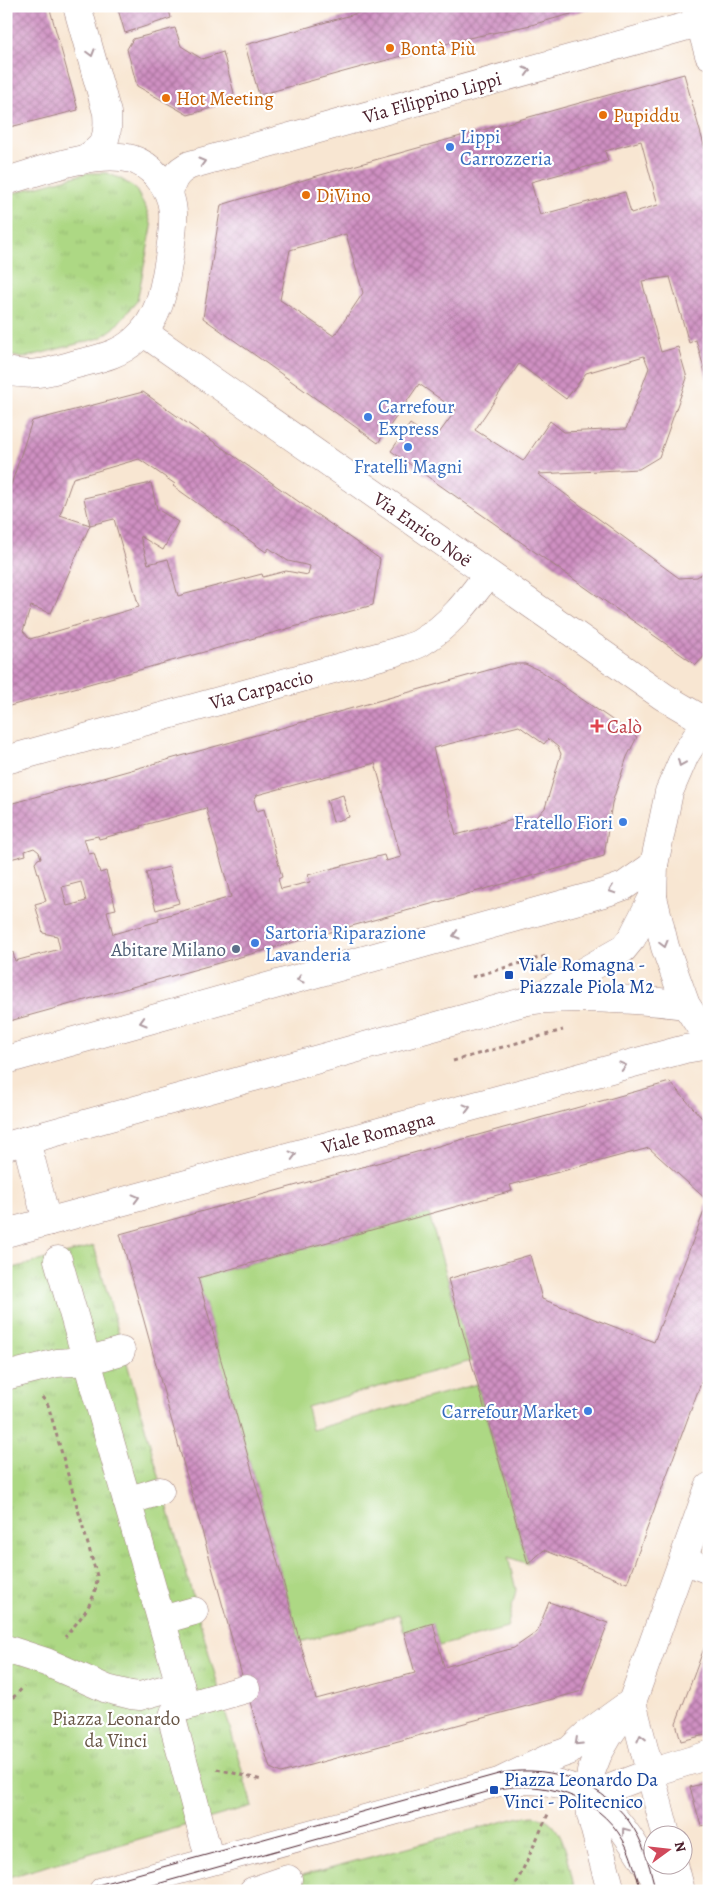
<svg xmlns="http://www.w3.org/2000/svg" width="715" height="1897" font-family="Alegreya,serif">
  <style>
    .grass { fill: url(#grass-tufts); stroke: #7c7c58 }
    .garden { fill: #add884; stroke: #7c7c58 }
    .building { fill: url(#building-cross-hatch); fill-rule: evenodd }
    .lines { fill: none; stroke-linecap: round; stroke-linejoin: round }
    .minor-casing { stroke: #a1827e; stroke-width: 29 }
    .major-casing { stroke: #a1827e; stroke-width: 29 }
    .path { stroke: #a1827e; stroke-width: 3; stroke-dasharray: 4 4; stroke-linecap: butt }
    .minor { stroke: #fff; stroke-width: 28 }
    .major { stroke: #fff; stroke-width: 28 }
    .tram { stroke: #4a1f2b; stroke-width: 1 }
    .oneway { stroke: #ae9aa0 }
    .food-dot { fill: #e8710a; stroke: #fff; stroke-width: 2 }
    .shop-dot { fill: #3f7fe0; stroke: #fff; stroke-width: 2 }
    .health-dot { fill: #e0444e; stroke: #fff; stroke-width: 2 }
    .service-dot { fill: #5c6f8a; stroke: #fff; stroke-width: 2 }
    .transit-dot { fill: #1a4fb4; stroke: #fff; stroke-width: 2 }
    .labels { text-anchor: middle; stroke-width: 4.5; stroke-linejoin: round; paint-order: stroke }
    .food-label { font-size: 19px; fill: #c56008; stroke: #fff; text-anchor: start }
    .street-label { font-size: 19px; fill: #4a1f2b; stroke: #fff }
    .shop-label { font-size: 19px; fill: #366cbe; stroke: #fff; text-anchor: start }
    .health-label { font-size: 19px; fill: #be3a42; stroke: #fff; text-anchor: start }
    .service-label { font-size: 19px; fill: #4e5e75; stroke: #fff; text-anchor: end }
    .transit-label { font-size: 19px; fill: #164399; stroke: #fff; text-anchor: start }
    .park-label { font-size: 19px; fill: #685646; stroke: #fff }
  </style>
  <defs>
    <pattern id="grass-tufts" width="24" height="20" patternUnits="userSpaceOnUse" patternTransform="scale(1.25)"><rect width="24" height="20" fill="#add884"/><path d="M3 7l-1-3M5 7V3M7 7l1-3M15 17l-1-3M17 17v-4M19 17l1-3" fill="none" stroke="#96b972"/></pattern>
    <pattern id="building-cross-hatch" width="8" height="8" patternUnits="userSpaceOnUse" patternTransform="scale(1.25)"><rect width="8" height="8" fill="#cf90c2"/><path d="M0 0l8 8M0 8l8-8" fill="none" stroke="#aa759e"/></pattern>
  </defs>
  <rect width="100%" height="100%" fill="#fff"/>
  <filter id="ink" filterUnits="userSpaceOnUse"><feTurbulence type="fractalNoise" baseFrequency=".02" numOctaves="2"/><feDisplacementMap in="SourceGraphic" scale="10" xChannelSelector="R" yChannelSelector="G"/><feConvolveMatrix kernelMatrix="1 2 1 2 8 2 1 2 1" color-interpolation-filters="sRGB"/></filter>
  <filter id="wash" filterUnits="userSpaceOnUse"><feTurbulence type="fractalNoise" baseFrequency=".0096" numOctaves="4" result="noise"/><feDisplacementMap in="SourceGraphic" scale="20" xChannelSelector="R" yChannelSelector="G"/><feGaussianBlur stdDeviation="1.12" result="paint"/><feColorMatrix in="noise" values="0 0 0 0 0 0 0 0 0 0 0 0 0 0 0 0 0 1.4 0 .05"/><feComposite in="paint" operator="in"/></filter>
  <g filter="url(#wash)">
    <rect width="100%" height="100%" fill="#f8e6d2"/>
    <g class="grass">
      <polygon points="87,173 107,173 121,179 135,188 146,208 152,227 137,301 114,328 100,338 23,358 6,355 6,195"/>
      <path d="M709,830V934C703,899 700,865 709,830Z"/>
      <polygon points="94,1246 252,1806 6,1878 6,1270"/>
      <path d="M535,1816C539,1817 544,1818 547,1820C566,1832 570,1871 575,1891H253L288,1879L520,1817Z"/>
    </g>
    <polygon class="garden" points="429,1214 471,1361 307,1407 312,1430 477,1384 528,1564 508,1557 516,1590 507,1628 439,1646 433,1624 404,1632 399,1615 300,1642 198,1278"/>
    <g id="blocks">
      <g class="building">
        <polygon points="6,6 49,6 78,110 6,128"/>
        <polygon points="117,6 168,6 171,18 125,33"/>
        <polygon points="383,6 596,6 596,7 531,25 464,39 259,95 245,45"/>
        <polygon points="175,28 181,46 202,59 223,52 234,93 228,103 188,115 137,86 127,49 133,39"/>
        <path d="M684,74L709,163V386L696,340L689,343L670,277L642,281L661,352L678,347L687,378L659,457L639,469L538,474L679,578L697,577L709,569V651L696,665L391,451L410,424L434,440L456,410L419,384L378,443L203,318L221,205L317,176ZM641,141L658,205L631,213L625,192L540,215L531,182L608,161L605,151ZM346,234L363,293L334,336L280,300L290,250ZM644,356L649,368L626,429L564,432L550,421L523,461L475,430L519,364L566,399L586,373Z"/>
        <path d="M143,392L380,559L373,605L6,707V500L32,421ZM139,459L175,484L173,486L266,552L269,548L288,561L310,566L308,575L286,571L263,577L262,574L178,596L168,559L148,564L140,536L163,550L178,522L157,509L151,483L84,498L90,525L60,515L73,478ZM114,519L139,607L30,639L23,631L31,606L51,613L90,525Z"/>
        <path d="M510,664H525L541,671L637,737L627,757L612,803L604,856L6,1022V954L13,952L15,961L60,949L57,936L43,933L35,904L46,901L35,863L38,859L41,858L39,852L34,848L25,851L26,855L6,860V805ZM519,726L544,744L548,739L558,747L561,754L545,808L535,819L522,823L520,818L456,835L433,748ZM375,763L401,857L386,861L384,855L341,866L308,875L310,882L281,889L278,879L282,877L264,809L257,811L254,800L257,795ZM206,808L231,897L158,918L159,921L113,934L107,911L116,909L106,871L100,873L94,853L89,854L84,839L98,836L99,839L141,828L140,826ZM81,882L86,901L67,906L62,887Z"/>
        <polygon points="343,795 349,817 333,822 327,800"/>
        <polygon points="169,867 179,903 156,910 146,873"/>
        <polygon points="670,1082 709,1126 709,1361 627,1583 544,1550 528,1564 448,1279 530,1255 542,1299 654,1342 708,1201 649,1148 510,1185 512,1191 198,1278 316,1699 415,1673 404,1632 433,1623 444,1667 514,1648 537,1632 549,1602 608,1623 582,1691 281,1773 270,1768 243,1679 120,1234"/>
        <polygon points="709,1635 709,1734 681,1741 676,1723"/>
        <polygon points="709,1782 709,1824 701,1826 690,1787"/>
      </g>
    </g>
  </g>
  <g filter="url(#ink)">
    <use href="#blocks" fill-opacity="0" stroke="#a1827e" stroke-width="1"/>
    <g class="lines">
      <g class="minor-casing">
        <g id="minor">
          <path d="M77,6L107,113C109,137 105,149 82,160"/>
          <polyline points="695,6 709,55"/>
          <path d="M6,181C42,171 95,149 132,159C141,162 151,169 157,176C180,200 173,228 169,258C164,288 160,319 135,340C118,356 95,359 73,365C47,372 33,377 6,371"/>
          <path d="M169,193C172,179 177,171 190,165L709,20"/>
          <polyline points="143,332 664,697 705,721"/>
          <path d="M6,760L395,652C403,649 413,647 420,643C449,626 468,601 488,574"/>
          <polyline points="6,1060 607,892 624,886 654,865"/>
          <polyline points="26,1140 47,1222"/>
          <polyline points="6,1233 685,1049 709,1045"/>
          <polyline points="58,1260 186,1706"/>
          <polyline points="6,1376 57,1363 87,1361 121,1351"/>
          <polyline points="127,1501 160,1491"/>
          <polyline points="683,1560 709,1570"/>
          <polyline points="162,1620 194,1611"/>
          <polyline points="6,1649 46,1662 107,1689 131,1695 140,1696 180,1685"/>
          <polyline points="632,1702 666,1834"/>
          <path d="M508,1781C601,1774 619,1823 663,1891"/>
          <polyline points="589,1796 650,1773 709,1755"/>
          <polyline points="210,1861 172,1719 174,1713 179,1708 246,1689"/>
          <polyline points="674,1864 681,1891"/>
          <polyline points="103,1891 499,1782 549,1758 569,1751 586,1735 632,1702"/>
          <polyline points="253,1891 288,1879"/>
          <polyline points="611,1891 591,1815 589,1796 591,1772 598,1754 609,1735 632,1702 709,1487"/>
        </g>
      </g>
      <g class="major-casing">
        <g id="major">
          <polyline points="709,717 685,755 669,792 654,865 653,897 665,947 686,1005 709,1040"/>
          <polyline points="539,997 623,949 632,938 653,897"/>
          <path d="M6,1146L523,1002C539,998 556,999 573,998C611,998 648,1000 686,1005"/>
        </g>
      </g>
      <g class="path">
        <polyline points="472,977 546,956"/>
        <polyline points="453,1061 563,1030"/>
        <path d="M42,1397L48,1405L97,1576C97,1601 80,1619 65,1637"/>
        <polyline points="6,1702 16,1695 24,1686"/>
        <polyline points="217,1769 262,1780"/>
        <polyline points="513,1891 549,1812"/>
      </g>
      <use href="#minor" class="minor"/>
      <use href="#major" class="major"/>
      <g class="tram">
        <path d="M76,1891L502,1773C553,1764 607,1784 634,1829C646,1848 650,1870 656,1891"/>
        <path d="M132,1891L494,1790C542,1779 597,1795 623,1840C632,1856 636,1874 641,1891"/>
      </g>
    </g>
    <defs><path id="oneway-chevron" d="M-2-3.5L2.5 0L-2 3.5" fill="none" stroke-width="1.6" stroke-linecap="round" stroke-linejoin="round" transform="scale(1.25)"/></defs>
    <g class="oneway">
      <use href="#oneway-chevron" transform="translate(91 53) rotate(74)"/>
      <use href="#oneway-chevron" transform="translate(527 71) rotate(-16)"/>
      <use href="#oneway-chevron" transform="translate(202 162) rotate(-16)"/>
      <use href="#oneway-chevron" transform="translate(681 763) rotate(113)"/>
      <use href="#oneway-chevron" transform="translate(612 890) rotate(161)"/>
      <use href="#oneway-chevron" transform="translate(456 935) rotate(164)"/>
      <use href="#oneway-chevron" transform="translate(664 944) rotate(75)"/>
      <use href="#oneway-chevron" transform="translate(300 979) rotate(164)"/>
      <use href="#oneway-chevron" transform="translate(143 1022) rotate(164)"/>
      <use href="#oneway-chevron" transform="translate(623 1066) rotate(-15)"/>
      <use href="#oneway-chevron" transform="translate(467 1108) rotate(-15)"/>
      <use href="#oneway-chevron" transform="translate(293 1155) rotate(-15)"/>
      <use href="#oneway-chevron" transform="translate(136 1198) rotate(-15)"/>
      <use href="#oneway-chevron" transform="translate(641 1738) rotate(-104)"/>
      <use href="#oneway-chevron" transform="translate(578 1742) rotate(137)"/>
      <use href="#oneway-chevron" transform="translate(625 1831) rotate(-127)"/>
    </g>
  </g>
  <g class="food-dot">
    <circle cx="390" cy="48" r="5"/>
    <circle cx="166" cy="98" r="5"/>
    <circle cx="603" cy="115" r="5"/>
    <circle cx="306" cy="195" r="5"/>
  </g>
  <g class="shop-dot">
    <circle cx="450" cy="147" r="5"/>
    <circle cx="368" cy="417" r="5"/>
    <circle cx="408" cy="447" r="5"/>
    <circle cx="623" cy="822" r="5"/>
    <circle cx="255" cy="943" r="5"/>
    <circle cx="588" cy="1411" r="5"/>
  </g>
  <path class="health-dot" d="M594.5 718.5h5v5h5v5h-5v5h-5v-5h-5v-5h5z"/>
  <circle class="service-dot" cx="236" cy="949" r="5"/>
  <g class="transit-dot">
    <rect x="504" y="970" width="10" height="10" rx="2.5"/>
    <rect x="489" y="1785" width="10" height="10" rx="2.5"/>
  </g>
  <g class="labels">
    <g class="food-label">
      <text x="400" y="55">Bontà Più</text>
      <text x="176" y="105">Hot Meeting</text>
      <text x="613" y="122">Pupiddu</text>
      <text x="316" y="202">DiVino</text>
    </g>
    <g class="street-label">
      <text transform="translate(432 97) rotate(-16)" y="7">Via Filippino Lippi</text>
      <text transform="translate(423 529) rotate(35)" y="7">Via Enrico Noë</text>
      <text transform="translate(261 689) rotate(-15)" y="7">Via Carpaccio</text>
      <text transform="translate(378 1132) rotate(-15)" y="7">Viale Romagna</text>
    </g>
    <g class="shop-label">
      <text x="460" y="143">Lippi<tspan x="460" dy="22">Carrozzeria</tspan></text>
      <text x="378" y="413">Carrefour<tspan x="378" dy="22">Express</tspan></text>
      <text x="408" y="473" text-anchor="middle">Fratelli Magni</text>
      <text x="613" y="829" text-anchor="end">Fratello Fiori</text>
      <text x="265" y="939">Sartoria Riparazione<tspan x="265" dy="22">Lavanderia</tspan></text>
      <text x="578" y="1418" text-anchor="end">Carrefour Market</text>
    </g>
    <g class="health-label">
      <text x="607" y="733">Calò</text>
    </g>
    <g class="service-label">
      <text x="226" y="956">Abitare Milano</text>
    </g>
    <g class="transit-label">
      <text x="519" y="971">Viale Romagna -<tspan x="519" dy="22">Piazzale Piola M2</tspan></text>
      <text x="504" y="1786">Piazza Leonardo Da<tspan x="504" dy="22">Vinci - Politecnico</tspan></text>
    </g>
    <g class="park-label">
      <text x="116" y="1725">Piazza Leonardo<tspan x="116" dy="22">da Vinci</tspan></text>
    </g>
  </g>
  <rect width="715" height="1897" fill="none" stroke="#fff" stroke-width="25"/>
  <g transform="translate(668 1850) rotate(75)"><circle r="24" fill="#ffffff" stroke="#b7a5aa"/>
  <path d="M0-4L9 19L0 12L-9 19Z" fill="#d1495b"/>
  <text y="-8" font-size="14" font-weight="bold" text-anchor="middle" fill="#4a1f2b">N</text>
  </g>
</svg>
